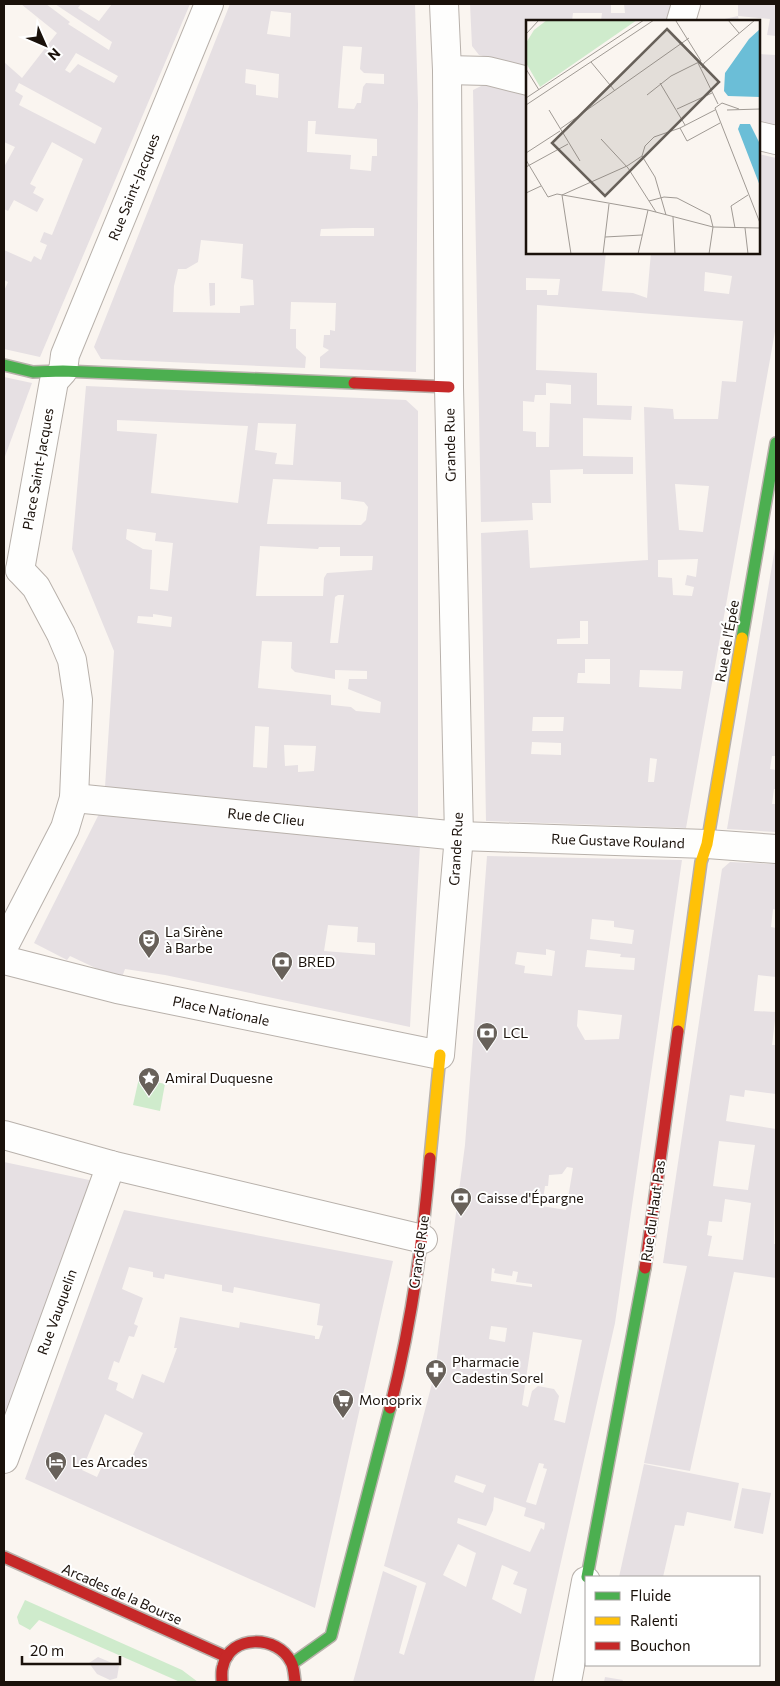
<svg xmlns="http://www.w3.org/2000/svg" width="780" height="1686" font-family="Commissioner,sans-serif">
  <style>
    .green { fill: #cfebcc }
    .building { fill: #e6e0e3; fill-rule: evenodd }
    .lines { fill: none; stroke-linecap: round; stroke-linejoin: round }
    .street-casing { stroke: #b8b1ab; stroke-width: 30 }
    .fast-casing { stroke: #b8b1ab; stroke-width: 14 }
    .slow-casing { stroke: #b8b1ab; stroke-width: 14 }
    .jam-casing { stroke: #b8b1ab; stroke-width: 14 }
    .street { stroke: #fefefd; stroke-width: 28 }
    .fast { stroke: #4caf50; stroke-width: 11 }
    .slow { stroke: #ffc107; stroke-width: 11 }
    .jam { stroke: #c62828; stroke-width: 11 }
    .labels { text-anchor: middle; stroke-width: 4; stroke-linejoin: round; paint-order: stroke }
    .street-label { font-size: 14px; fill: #1a110a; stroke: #fff }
    .poi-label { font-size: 14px; fill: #1a110a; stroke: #fff; text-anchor: start }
    .inset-road { fill: none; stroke: #a09a94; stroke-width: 1 }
    .view { fill: #68615a; fill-opacity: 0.15; stroke: #68615a; stroke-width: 2.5 }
    .inset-edge { fill: none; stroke: #1a110a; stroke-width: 2.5 }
  </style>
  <rect width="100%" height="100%" fill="#faf5f0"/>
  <g class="green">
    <polygon points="139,1078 165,1084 160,1111 133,1105"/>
    <polygon points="25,1600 182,1670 198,1682 180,1682 39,1620 30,1630 19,1624 17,1617"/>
  </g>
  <g class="building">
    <path d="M21,4H46L70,22L68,24L109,50L112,42L55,4H81L78,8L99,21L112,4H190L40,357L4,349V291L8,282L4,280V250L31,262L34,256L41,260L47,245L40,242L44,232L52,235L83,159L52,142L30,184L36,187L33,193L44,199L37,212L14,200L8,211L4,209V167L15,147L4,142V62L22,78L57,33ZM76,53L118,76L114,83L78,64L70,73L65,70ZM19,83L102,128L95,144L19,105L23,96L15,91Z"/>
    <path d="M230,4H415L418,104L416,372L320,368V357L329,350L323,347L324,335H330V330L335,331L336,303L291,302L290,329H296V348L306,357L305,368L101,359L94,347ZM271,11L291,13L290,37L267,34ZM343,46L362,47L360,69L364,73L384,74V84L366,83L363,87L361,103H357L354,109L338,108ZM246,69L279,74L278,98L256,95V85L245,83ZM308,121H316L315,134L377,139V156H372L371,171L350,169L351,155L307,152ZM353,228H374V236H320L321,229ZM201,240L243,244L241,278L253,280L254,305L240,306V313L173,312L174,286L178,269H186L198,262Z"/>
    <polygon points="470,4 611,4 611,13 625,13 624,4 673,4 668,21 601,21 602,13 573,13 572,21 528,21 528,67 479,55 472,46"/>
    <polygon points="738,4 776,4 776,36 767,35 770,19 738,16 739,21 716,21 738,16"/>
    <polygon points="759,54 776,55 776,126 759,121"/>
    <path d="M487,83L528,94V252H606L602,291L633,293L647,298L651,252H759V154L776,158V326L686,828L486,821L481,533L528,530L530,568L648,560L644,407L673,409L674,419H718L722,381L736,382L743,321L537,305L536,370L597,373V405L632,406L631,420L583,418V456L633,457V474H583V469L550,470L551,503H532L533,520L481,522L473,90ZM705,272L732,276L729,294L704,291ZM526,278L560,279L558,295H547V290H526ZM546,383L571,385V404L550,403L549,447H536V432L523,431V401L534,402L535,395H546ZM675,484L709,486L703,532L679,530ZM698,559L696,577L687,575L685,585L694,587L692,596L673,595L672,578L658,577V560ZM580,621H588V644H557V639L580,638ZM585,659H610V684L577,683L578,673H585ZM640,670L683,671L681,689L639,687ZM533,717H564L563,731H532ZM532,742L561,743V755L531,754ZM650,758L657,759L654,782H648Z"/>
    <polygon points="209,283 215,283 215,305 210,306"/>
    <polygon points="4,377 32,383 4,459"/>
    <path d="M86,386L406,400L418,411V817L105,787L114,651L72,549ZM117,420L248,426L238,503L151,493L157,434L117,431ZM258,423L296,424L293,465L275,464L277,453L255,450ZM273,479L341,482V499L364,502L368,507L366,520L361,525L267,524ZM127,529L156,533L155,541L173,543L168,591L150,589L152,550L143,549L126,539ZM260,546L318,549L319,547H340V556H373L372,570L327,573L324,578L323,596H256ZM338,595H344L338,643H330L335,597ZM153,614L172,617L171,627L137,623L138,616L153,617ZM262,641L292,642L291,668L295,672L335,679V670L367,671V679H349L348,689L381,702L380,713L356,711L351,707L331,705V695L258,688ZM255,726L269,727L267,768L253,767ZM284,745L316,746L314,771L298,772V765L285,766Z"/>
    <polygon points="775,548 776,756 772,756 770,769 776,770 776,789 774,789 772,804 776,804 776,832 727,829"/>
    <path d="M99,814L420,845L410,1027L165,975L125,969L121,980L70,956L67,960L34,943ZM328,925L358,927L357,942L375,943V955L324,951Z"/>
    <path d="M487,856L682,860L615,1323L534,1681L537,1682H353L383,1571L417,1586L399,1653L404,1655L426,1583L384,1566L435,1372L465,1145ZM592,919L614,921V927L634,930L632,944L590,939ZM546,949L555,951L552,976L524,973L525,966L515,964L517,952L546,955ZM587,950L621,954L620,957L635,958L634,970L585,967ZM578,1010L622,1015L619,1039L585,1040L577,1026ZM567,1167L573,1168L566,1210L542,1206L545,1186H548L549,1175L562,1174ZM492,1268L495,1269L494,1273L512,1276L513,1271L518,1272L516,1282L532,1284V1287L491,1281ZM491,1326L507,1328L505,1342L489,1339ZM533,1332L582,1340L565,1423L554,1420L559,1396L554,1389L538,1386L532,1391L528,1407L522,1405ZM539,1463L544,1464L543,1468L547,1469L536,1505L526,1502ZM456,1475L486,1485L483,1493L454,1482ZM494,1497L526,1508L524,1516L545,1523L544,1530L541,1528L530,1552L457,1523L458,1518L486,1526L493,1510ZM458,1544L476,1553L466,1587L443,1575ZM502,1565L518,1572L513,1584L527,1589L521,1614L492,1599Z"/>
    <path d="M730,862L776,864V910L773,909L771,927L776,928V977L758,975L754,1011L776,1012L772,1045H776V1094L745,1090L744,1097L730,1095L726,1121L776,1129L774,1244H776V1278L734,1272L690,1471L644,1463L687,1266L663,1263L718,895L722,869ZM719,1141L755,1145L748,1190L713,1186ZM725,1199L751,1203L743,1260L708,1256L712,1236L707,1235L709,1221L722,1222Z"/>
    <polygon points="4,1162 94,1181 4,1429"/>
    <path d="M124,1210L393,1261L315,1608L25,1479ZM129,1267L153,1272V1277L164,1279L165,1274L222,1285V1291L233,1293L234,1287L320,1304L317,1325L323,1326L319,1339H315V1336L240,1322L239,1328L180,1317L174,1348H177L164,1383L142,1374L133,1399L116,1390L118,1383L108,1379L114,1361L119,1363L129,1336L134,1337L138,1326L134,1324L143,1298L122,1289ZM105,1414L143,1433L126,1470L110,1462L103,1464L97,1477L82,1470Z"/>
    <polygon points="644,1464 739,1483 731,1521 687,1512 684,1526 675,1525 663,1577 619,1577"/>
    <polygon points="742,1488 771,1493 763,1534 734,1528"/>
    <polygon points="98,1657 119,1666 117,1678 110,1680 97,1674 89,1663"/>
    <polygon points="605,1677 623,1680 622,1682 604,1682"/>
  </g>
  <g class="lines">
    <g class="street-casing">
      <g id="street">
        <polyline points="681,21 686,4"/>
        <polyline points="447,70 488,71 528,81"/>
        <polyline points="759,136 776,140"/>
        <polyline points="20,570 54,381 63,371 65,355 209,4"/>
        <polyline points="74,798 459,836 707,844 776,849"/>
        <polyline points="4,946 65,828 74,798 78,700 72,660 61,634 36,587 20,570"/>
        <polyline points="4,960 117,989 440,1055 459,836 449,387 447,70 444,4"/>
        <polyline points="4,1135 111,1165 423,1239"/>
        <polyline points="4,1459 111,1165"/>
        <polyline points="567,1682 586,1581"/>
      </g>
    </g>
    <g class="fast-casing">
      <g id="fast">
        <polyline points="4,365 33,372 63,371 354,383"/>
        <polyline points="742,638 776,443"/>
        <polyline points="587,1577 645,1268"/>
        <polyline points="293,1663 331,1636 390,1408"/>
      </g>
    </g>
    <g class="slow-casing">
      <g id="slow">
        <polyline points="678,1031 701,862 707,844 742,638"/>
        <polyline points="430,1158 440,1055"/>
      </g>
    </g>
    <g class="jam-casing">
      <g id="jam">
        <polyline points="354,383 449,387"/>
        <polyline points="645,1268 678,1031"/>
        <path d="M390,1408C411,1326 423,1242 430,1158"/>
        <polyline points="4,1557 227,1657"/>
        <path d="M222,1682C222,1677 221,1671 223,1666C230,1634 278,1635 291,1662C294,1667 294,1675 295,1681"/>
      </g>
    </g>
    <use href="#street" class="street"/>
    <use href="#fast" class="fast"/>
    <use href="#slow" class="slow"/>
    <use href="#jam" class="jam"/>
  </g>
  <defs>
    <g id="theatre-pin" transform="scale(1.125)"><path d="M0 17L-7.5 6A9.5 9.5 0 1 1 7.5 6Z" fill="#68615a" stroke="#fff"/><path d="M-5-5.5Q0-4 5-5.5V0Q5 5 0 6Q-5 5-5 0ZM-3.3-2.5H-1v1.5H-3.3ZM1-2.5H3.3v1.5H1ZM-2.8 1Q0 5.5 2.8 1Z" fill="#fff"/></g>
    <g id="bank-pin" transform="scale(1.125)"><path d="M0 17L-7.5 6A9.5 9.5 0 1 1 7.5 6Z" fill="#68615a" stroke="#fff"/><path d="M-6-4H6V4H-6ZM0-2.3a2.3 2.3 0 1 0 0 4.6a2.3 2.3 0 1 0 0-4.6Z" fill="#fff"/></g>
    <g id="sight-pin" transform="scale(1.125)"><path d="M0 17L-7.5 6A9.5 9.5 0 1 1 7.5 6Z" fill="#68615a" stroke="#fff"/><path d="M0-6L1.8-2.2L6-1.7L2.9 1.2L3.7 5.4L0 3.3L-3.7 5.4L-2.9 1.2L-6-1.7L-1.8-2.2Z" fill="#fff"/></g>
    <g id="pharmacy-pin" transform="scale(1.125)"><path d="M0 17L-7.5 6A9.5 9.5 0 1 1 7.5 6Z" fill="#68615a" stroke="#fff"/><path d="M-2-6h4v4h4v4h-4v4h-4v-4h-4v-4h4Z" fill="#fff"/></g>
    <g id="supermarket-pin" transform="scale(1.125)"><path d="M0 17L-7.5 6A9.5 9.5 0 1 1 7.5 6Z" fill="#68615a" stroke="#fff"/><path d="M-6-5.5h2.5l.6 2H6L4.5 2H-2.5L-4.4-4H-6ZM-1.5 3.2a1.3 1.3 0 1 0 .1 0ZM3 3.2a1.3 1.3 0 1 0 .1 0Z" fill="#fff"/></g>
    <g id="hotel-pin" transform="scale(1.125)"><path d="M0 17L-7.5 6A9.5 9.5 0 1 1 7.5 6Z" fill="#68615a" stroke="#fff"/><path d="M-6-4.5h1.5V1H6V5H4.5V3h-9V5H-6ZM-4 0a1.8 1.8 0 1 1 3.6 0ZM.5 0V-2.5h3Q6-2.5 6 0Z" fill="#fff"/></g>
  </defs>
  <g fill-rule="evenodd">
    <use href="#theatre-pin" x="149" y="940"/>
    <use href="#bank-pin" x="282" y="962"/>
    <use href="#bank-pin" x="487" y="1033"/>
    <use href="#sight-pin" x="149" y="1078"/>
    <use href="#bank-pin" x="461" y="1198"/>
    <use href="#pharmacy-pin" x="436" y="1370"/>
    <use href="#supermarket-pin" x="343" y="1400"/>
    <use href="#hotel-pin" x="56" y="1462"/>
  </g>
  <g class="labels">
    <g class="street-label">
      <text transform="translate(134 187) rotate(-68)" y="5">Rue Saint-Jacques</text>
      <text transform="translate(450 445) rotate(-91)" y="5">Grande Rue</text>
      <text transform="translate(38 469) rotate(-80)" y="5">Place Saint-Jacques</text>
      <text transform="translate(727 641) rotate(-80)" y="5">Rue de l'Épée</text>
      <text transform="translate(266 817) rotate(6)" y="5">Rue de Clieu</text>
      <text transform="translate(618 841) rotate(2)" y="5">Rue Gustave Rouland</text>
      <text transform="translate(456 849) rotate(-87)" y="5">Grande Rue</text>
      <text transform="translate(221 1011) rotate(12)" y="5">Place Nationale</text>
      <text transform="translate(653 1211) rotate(-82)" y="5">Rue du Haut Pas</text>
      <text transform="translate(419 1252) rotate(-82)" y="5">Grande Rue</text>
      <text transform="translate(57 1312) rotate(-70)" y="5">Rue Vauquelin</text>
      <text transform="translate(122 1594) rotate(24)" y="5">Arcades de la Bourse</text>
    </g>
    <g class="poi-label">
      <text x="165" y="937">La Sirène<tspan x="165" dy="16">à Barbe</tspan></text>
      <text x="298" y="967">BRED</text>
      <text x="503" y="1038">LCL</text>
      <text x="165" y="1083">Amiral Duquesne</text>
      <text x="477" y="1203">Caisse d'Épargne</text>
      <text x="452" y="1367">Pharmacie<tspan x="452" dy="16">Cadestin Sorel</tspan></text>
      <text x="359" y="1405">Monoprix</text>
      <text x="72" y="1467">Les Arcades</text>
    </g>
  </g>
  <g transform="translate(526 20)">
    <rect width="234" height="234" fill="#faf5f0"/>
    <path d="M21,0H111L14,67L0,43V23L8,10Z" fill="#cfebcc"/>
    <path d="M234,9V77L202,76L198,71L199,53L223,19ZM214,104H224L233,122L234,166L212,109Z" fill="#6bbed7"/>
    <path class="inset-road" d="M202,0L213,13M150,1L175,41M0,14L13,0M65,42L89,71M172,43L192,84M176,48L178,43L229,0M0,49L13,70M134,63L159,105M121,75L145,56L175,41M0,78L118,0M0,85L128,0M151,89L186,73M213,89L196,83L189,88L234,203M23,90L54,141M201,90L234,89M154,108L161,121L194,103M34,109L163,18M75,119L102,148L130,192M0,133L34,111M116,136L119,126L128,117L154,108L189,90M116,136L129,157L140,195M0,140L22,177L31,174L122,190L187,207L234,208M0,147L42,124M0,173L15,166M36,175L101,146L116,136M36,175L45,234M123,181L138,177L151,178L184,195L187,207L183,234M147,197L149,234M209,208L205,186L222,175M219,208L222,234M79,217L116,215M77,234L83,184M112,234L122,190"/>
    <path class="view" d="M141,9L193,62L79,176L26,123Z"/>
    <rect width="234" height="234" class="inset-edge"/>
  </g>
  <rect width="780" height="1686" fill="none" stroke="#1a110a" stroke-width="10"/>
  <rect x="585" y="1576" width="175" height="90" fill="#ffffff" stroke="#a3a09d"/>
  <rect x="595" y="1592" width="25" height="8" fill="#4caf50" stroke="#a3a09d"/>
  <text x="630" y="1601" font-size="15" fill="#1a110a">Fluide</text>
  <rect x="595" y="1617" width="25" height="8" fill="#ffc107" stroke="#a3a09d"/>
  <text x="630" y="1626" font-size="15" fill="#1a110a">Ralenti</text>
  <rect x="595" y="1642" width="25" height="8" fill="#c62828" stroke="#a3a09d"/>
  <text x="630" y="1651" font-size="15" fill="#1a110a">Bouchon</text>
  <g transform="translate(45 45) rotate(135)" stroke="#ffffff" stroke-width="4" paint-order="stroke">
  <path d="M0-4L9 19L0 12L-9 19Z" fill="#1a110a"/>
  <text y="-8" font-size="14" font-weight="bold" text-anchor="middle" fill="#1a110a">N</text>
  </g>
  <path d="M22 1656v8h98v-8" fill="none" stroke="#1a110a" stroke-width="2.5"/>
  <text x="30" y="1656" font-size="15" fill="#1a110a" stroke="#ffffff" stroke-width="4" paint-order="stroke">20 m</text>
</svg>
